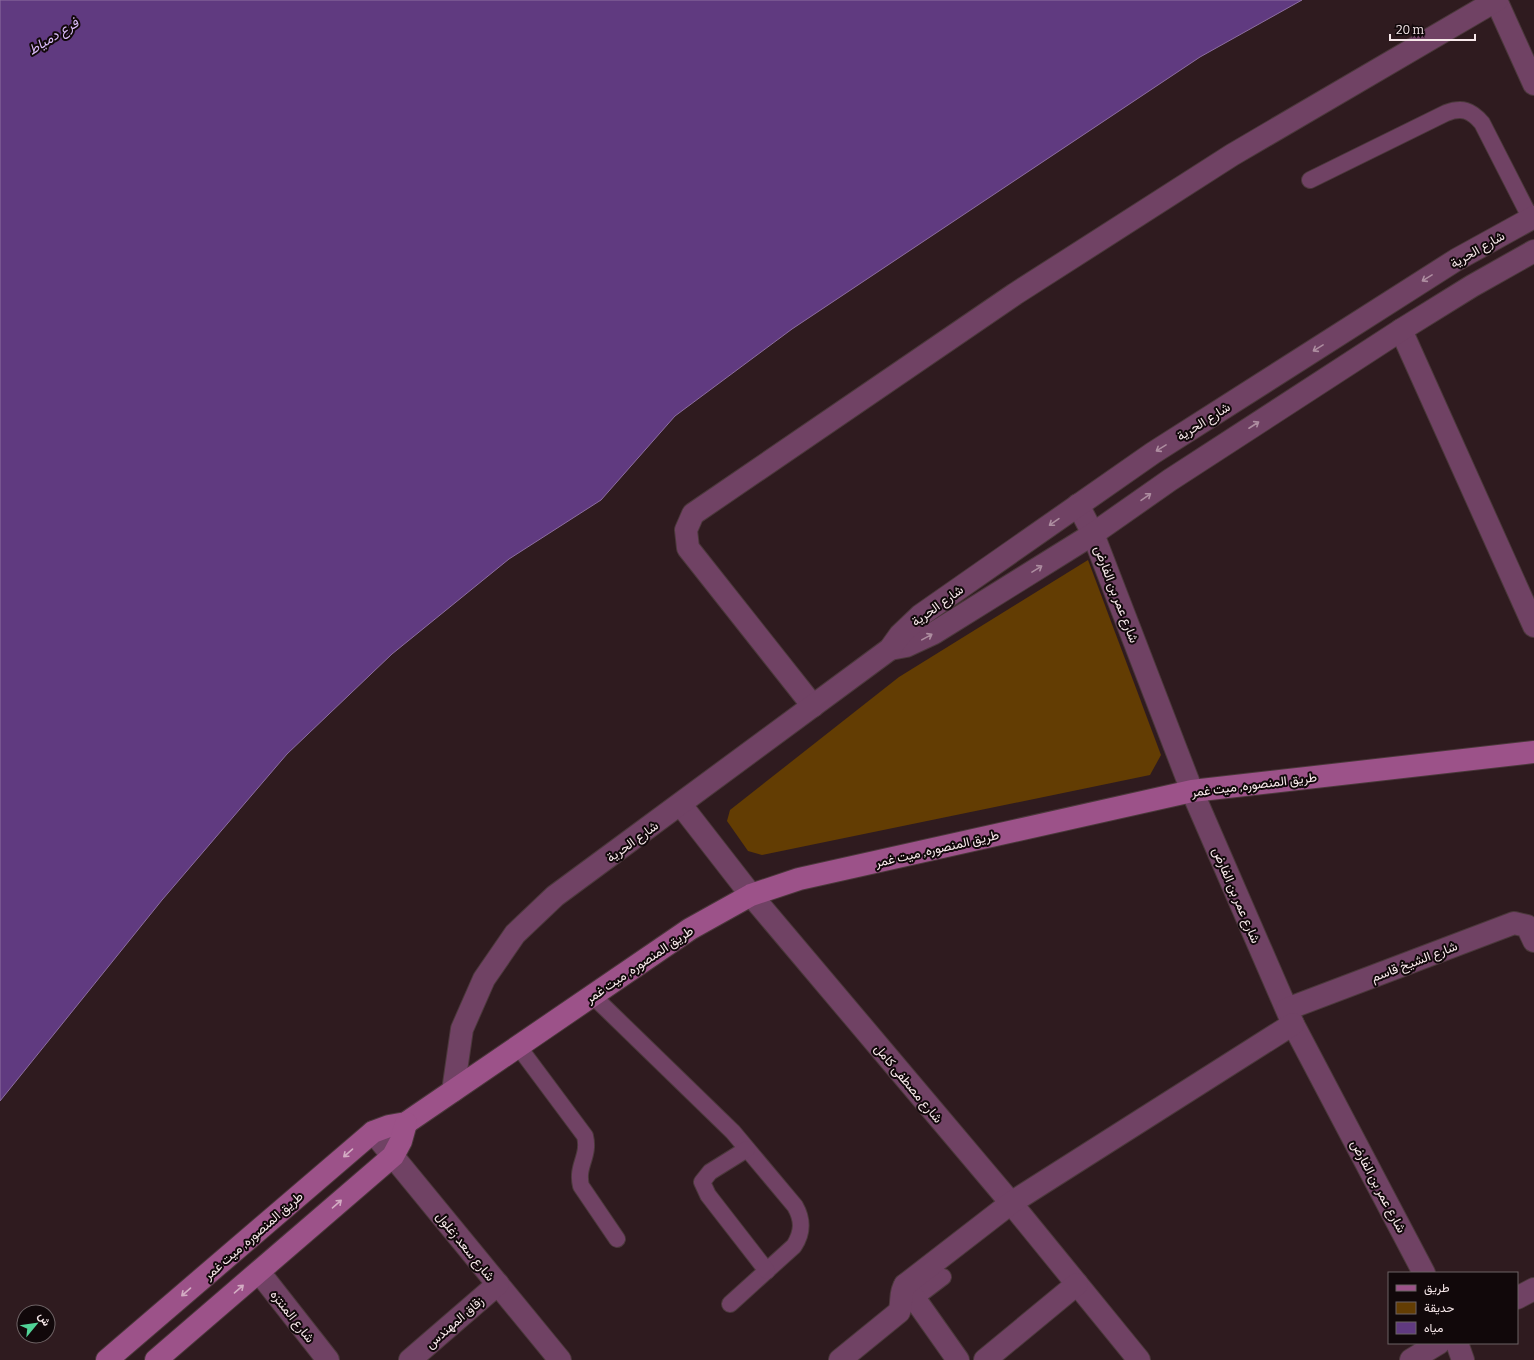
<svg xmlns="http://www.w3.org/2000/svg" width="1534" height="1360" font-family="Bitter,Vazirmatn,serif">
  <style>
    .green { fill: #633d03 }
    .water { fill: #603a80; stroke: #8d6ea0 }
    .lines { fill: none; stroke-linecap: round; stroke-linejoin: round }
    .lane-casing { stroke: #4b383b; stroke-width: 18 }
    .street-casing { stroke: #4b383b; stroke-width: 24 }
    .secondary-casing { stroke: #4b383b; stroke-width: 24 }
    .lane { stroke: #704264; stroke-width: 16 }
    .street { stroke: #704264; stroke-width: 22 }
    .secondary { stroke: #9c5289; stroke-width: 22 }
    .oneway { stroke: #ad8da0 }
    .oneway2 { stroke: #d3acc3 }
    .labels { text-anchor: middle; stroke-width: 4; stroke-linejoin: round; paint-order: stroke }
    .street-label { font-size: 13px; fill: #f7e8ea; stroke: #11080a }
    .water-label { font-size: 14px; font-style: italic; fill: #d8baf6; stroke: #11080a }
  </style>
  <rect width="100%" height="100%" fill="#2f1b1f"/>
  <polygon class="green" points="1088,560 1161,755 1150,775 762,855 748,851 727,821 730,810 899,677"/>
  <polygon class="water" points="0,0 1302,0 1200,57 792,329 675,416 601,500 509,559 392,654 287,754 162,900 0,1101"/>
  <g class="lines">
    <g class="lane-casing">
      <g id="lane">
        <path d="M1310,180L1446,113C1462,107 1471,110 1482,123L1531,219"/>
        <path d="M592,995L733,1132L795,1206C803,1220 803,1232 794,1246L730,1304"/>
        <path d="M518,1046L585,1136C590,1157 576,1165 581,1186L617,1239"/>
        <polyline points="747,1149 710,1172 702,1182 708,1195 767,1271"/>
        <polyline points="914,1299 943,1277"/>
      </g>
    </g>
    <g class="street-casing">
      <g id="street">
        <polyline points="1496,0 1534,84"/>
        <polyline points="1401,330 1534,626"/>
        <polyline points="1078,505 1093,534 1192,791 1293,1024 1424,1273"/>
        <polyline points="890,649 906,646 934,633 1093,534 1170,480 1401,330 1472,286 1534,251"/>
        <polyline points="813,706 688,548 686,530 693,514 1015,294 1232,155 1497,0"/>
        <polyline points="681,805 751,895 1011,1203 1139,1360"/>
        <polyline points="1287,1009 1514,923 1527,926 1534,941"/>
        <polyline points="453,1091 462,1029 484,979 515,934 555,896 890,649 900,635 921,615 1153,453 1456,260 1534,217"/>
        <polyline points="373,1132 560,1360"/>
        <polyline points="259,1272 328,1360"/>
        <polyline points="905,1285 958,1360"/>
        <polyline points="1517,1298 1534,1289"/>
        <polyline points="1457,1343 1463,1360"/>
        <polyline points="410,1360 498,1284"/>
        <path d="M840,1360L899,1312C903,1303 899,1294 905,1285L1011,1203L1293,1024"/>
        <polyline points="985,1360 1077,1284"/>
        <polyline points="1411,1360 1439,1343"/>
      </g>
    </g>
    <g class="secondary-casing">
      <g id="secondary">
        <polyline points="107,1360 373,1132 389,1126 406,1123 690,929 751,895 799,879 1192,791 1534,752"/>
        <polyline points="156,1360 393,1156 401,1141 406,1123"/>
      </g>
    </g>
    <use href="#lane" class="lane"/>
    <use href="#street" class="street"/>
    <use href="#secondary" class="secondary"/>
  </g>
  <defs><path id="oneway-shaft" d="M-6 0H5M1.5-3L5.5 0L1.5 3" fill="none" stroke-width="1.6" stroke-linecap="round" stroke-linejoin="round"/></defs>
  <g class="oneway">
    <use href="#oneway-shaft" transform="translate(1427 278) rotate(148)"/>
    <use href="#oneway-shaft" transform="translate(1318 348) rotate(148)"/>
    <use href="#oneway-shaft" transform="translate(1254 425) rotate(-33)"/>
    <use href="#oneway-shaft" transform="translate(1161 448) rotate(148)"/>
    <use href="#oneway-shaft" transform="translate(1146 497) rotate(-35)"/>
    <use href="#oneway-shaft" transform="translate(1054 522) rotate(145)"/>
    <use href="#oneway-shaft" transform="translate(1037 569) rotate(-32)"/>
    <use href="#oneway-shaft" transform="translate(927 637) rotate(-29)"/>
  </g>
  <g class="oneway2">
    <use href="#oneway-shaft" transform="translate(348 1153) rotate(139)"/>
    <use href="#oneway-shaft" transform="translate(337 1204) rotate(-41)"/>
    <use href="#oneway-shaft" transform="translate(239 1289) rotate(-41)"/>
    <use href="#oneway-shaft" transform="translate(186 1292) rotate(139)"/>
  </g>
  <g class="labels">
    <g class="street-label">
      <text transform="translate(1477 249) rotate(-30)" y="5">شارع الحرية</text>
      <text transform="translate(1203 421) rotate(-32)" y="5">شارع الحرية</text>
      <text transform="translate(1117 594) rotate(69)" y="5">شارع عمر بن الفارض</text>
      <text transform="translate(937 605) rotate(-36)" y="5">شارع الحرية</text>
      <text transform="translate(1254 784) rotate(-7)" y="5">طريق المنصوره, ميت غمر</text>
      <text transform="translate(632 841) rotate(-36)" y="5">شارع الحرية</text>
      <text transform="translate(937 848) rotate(-13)" y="5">طريق المنصوره, ميت غمر</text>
      <text transform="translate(1237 895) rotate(67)" y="5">شارع عمر بن الفارض</text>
      <text transform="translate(1414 961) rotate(-21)" y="5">شارع الشيخ قاسم</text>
      <text transform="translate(639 964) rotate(-34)" y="5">طريق المنصوره, ميت غمر</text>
      <text transform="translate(909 1083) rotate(50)" y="5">شارع مصطفى كامل</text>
      <text transform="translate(1379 1186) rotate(62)" y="5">شارع عمر بن الفارض</text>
      <text transform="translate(253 1235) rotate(-41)" y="5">طريق المنصوره, ميت غمر</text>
      <text transform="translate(466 1246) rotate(51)" y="5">شارع سعد زغلول</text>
      <text transform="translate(293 1316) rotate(52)" y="5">شارع المنتزه</text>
      <text transform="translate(454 1322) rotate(-41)" y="5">زقاق المهندس</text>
    </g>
    <g class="water-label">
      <text transform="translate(53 36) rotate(-32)" y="5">فرع دمياط</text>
    </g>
  </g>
  <rect x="1388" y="1272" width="130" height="72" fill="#11080a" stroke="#6d6264"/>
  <rect x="1396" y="1285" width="20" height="6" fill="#9c5289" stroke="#6d6264"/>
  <text x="1424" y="1292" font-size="12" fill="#f7e8ea">طريق</text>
  <rect x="1396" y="1302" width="20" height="12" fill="#633d03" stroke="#6d6264"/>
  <text x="1424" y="1312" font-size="12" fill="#f7e8ea">حديقة</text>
  <rect x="1396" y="1322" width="20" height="12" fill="#603a80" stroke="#6d6264"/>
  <text x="1424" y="1332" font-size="12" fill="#f7e8ea">مياه</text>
  <g transform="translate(36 1324) rotate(61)"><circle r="19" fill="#11080a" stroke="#6d6264"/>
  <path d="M0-3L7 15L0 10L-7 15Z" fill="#51d397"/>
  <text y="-6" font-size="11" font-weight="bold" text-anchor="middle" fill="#f7e8ea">ش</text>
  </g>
  <path d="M1390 34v6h85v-6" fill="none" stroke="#f7e8ea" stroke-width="2"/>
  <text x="1396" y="34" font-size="12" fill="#f7e8ea" stroke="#11080a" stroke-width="3" paint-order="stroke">20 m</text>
</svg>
